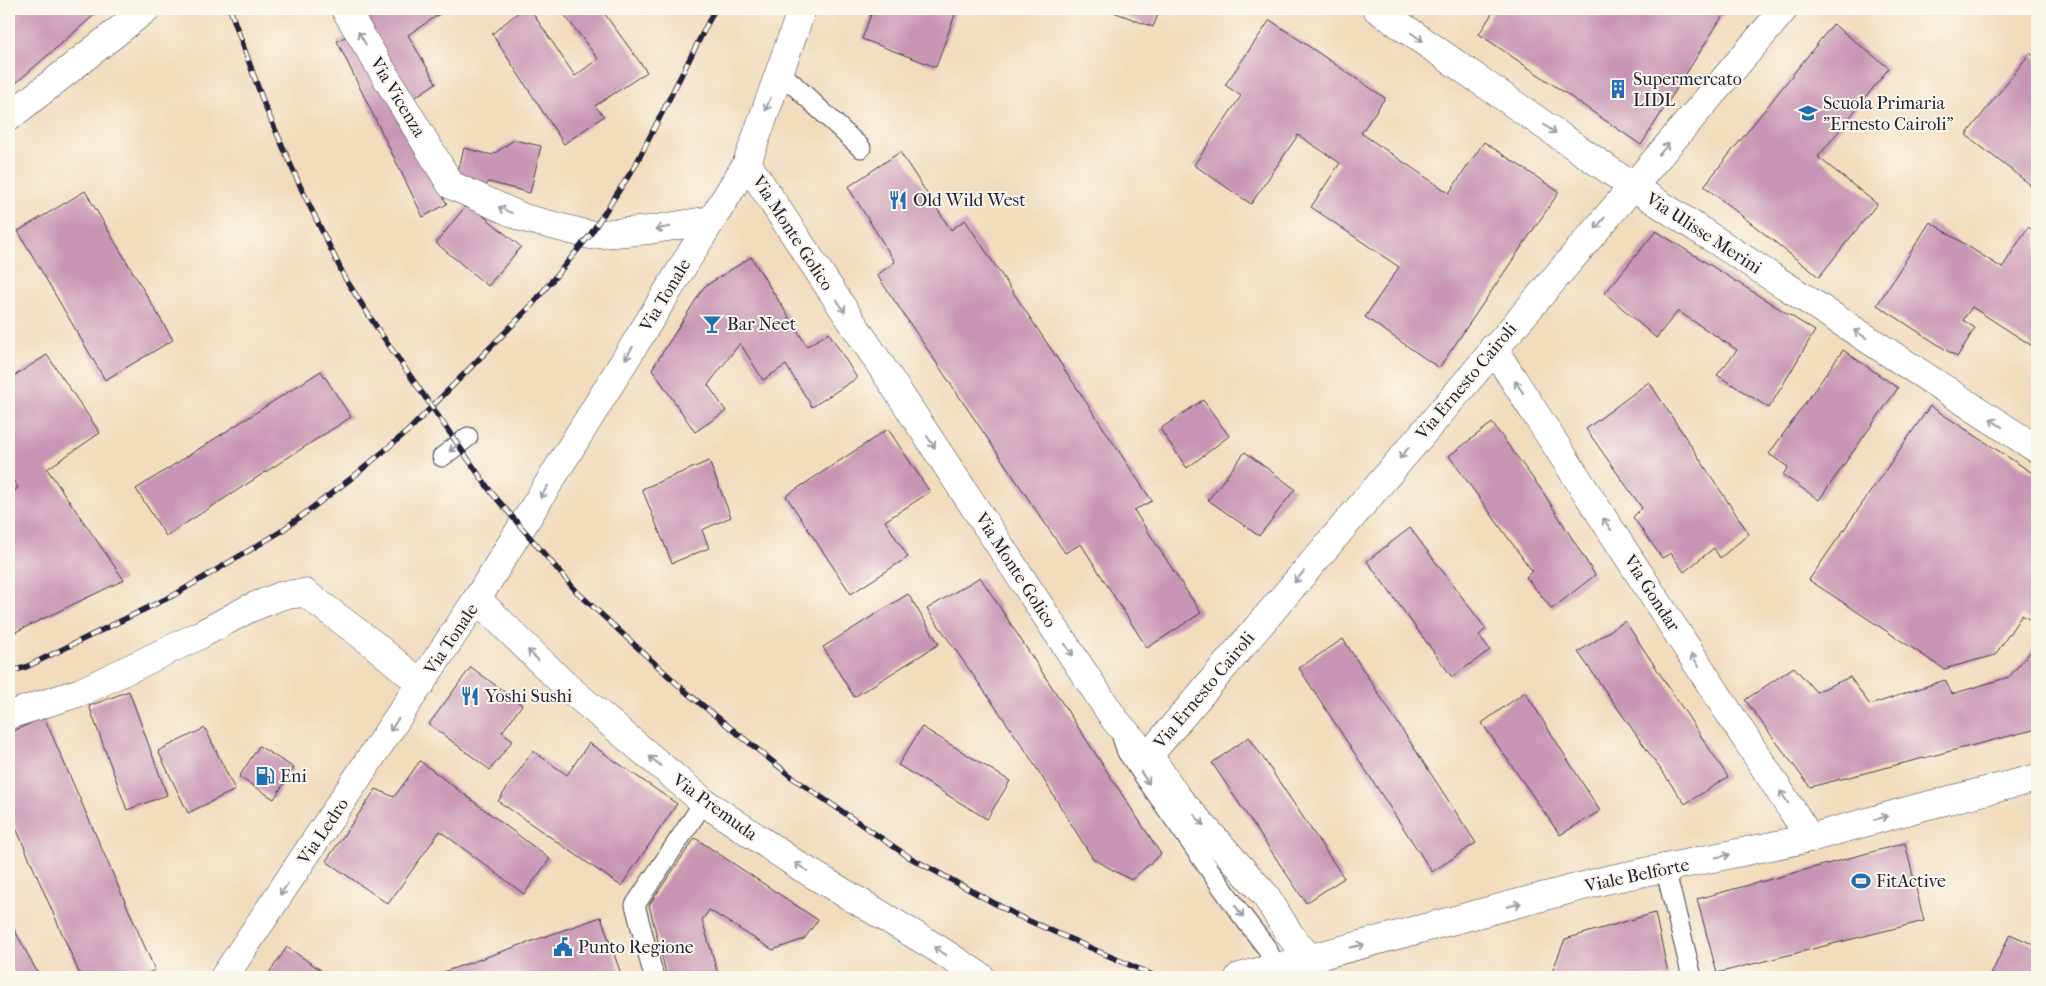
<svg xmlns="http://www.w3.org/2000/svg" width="2046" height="986" font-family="'IM FELL French Canon',serif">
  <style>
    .building { fill: #c896b4 }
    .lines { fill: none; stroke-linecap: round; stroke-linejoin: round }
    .service-casing { stroke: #413e4e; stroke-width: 21 }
    .minor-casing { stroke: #413e4e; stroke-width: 29 }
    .secondary-casing { stroke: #413e4e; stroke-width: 29 }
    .service { stroke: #fff; stroke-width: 19 }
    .minor { stroke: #fff; stroke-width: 28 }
    .secondary { stroke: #fff; stroke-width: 28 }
    .rail-casing { stroke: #22223b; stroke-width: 5.5 }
    .rail { stroke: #fbf7ec; stroke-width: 4; stroke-dasharray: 11; stroke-linecap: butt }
    .oneway { stroke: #9c9ca7 }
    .labels { text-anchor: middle; stroke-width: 4; stroke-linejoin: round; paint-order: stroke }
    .poi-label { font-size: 18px; fill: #22223b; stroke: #fbf7ec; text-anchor: start }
    .street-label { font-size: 18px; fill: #22223b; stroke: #fbf7ec }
  </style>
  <rect width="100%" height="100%" fill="#fbf7ec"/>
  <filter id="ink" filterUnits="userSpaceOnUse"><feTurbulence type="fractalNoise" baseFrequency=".02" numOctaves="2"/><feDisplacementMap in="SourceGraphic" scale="10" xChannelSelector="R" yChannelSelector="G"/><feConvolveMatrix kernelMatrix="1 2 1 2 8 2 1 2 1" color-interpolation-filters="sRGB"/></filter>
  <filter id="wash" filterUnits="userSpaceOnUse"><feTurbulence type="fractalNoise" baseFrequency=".0096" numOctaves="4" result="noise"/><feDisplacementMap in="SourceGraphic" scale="20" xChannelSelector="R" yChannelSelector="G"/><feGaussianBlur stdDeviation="1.12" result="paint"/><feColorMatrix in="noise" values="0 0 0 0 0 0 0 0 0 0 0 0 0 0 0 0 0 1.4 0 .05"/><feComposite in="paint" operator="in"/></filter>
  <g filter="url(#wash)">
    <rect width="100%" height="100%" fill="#f1dcbc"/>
    <g id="blocks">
      <g class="building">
        <polygon points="9,9 101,9 9,89"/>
        <polygon points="356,9 447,9 408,35 436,83 414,98"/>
        <polygon points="522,9 530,9 575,76 598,59 560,9 601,9 647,72 595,106 604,116 564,144 492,34"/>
        <polygon points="873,9 957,9 936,67 862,39"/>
        <polygon points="1106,9 1160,9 1153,27"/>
        <polygon points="1495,9 1727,9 1641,145 1479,34"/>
        <polygon points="2027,9 2037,9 2037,16"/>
        <polygon points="1270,20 1385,98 1361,133 1449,193 1484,142 1559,192 1439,368 1365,317 1399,267 1311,207 1340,163 1298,135 1251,204 1194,165 1241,96 1225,85"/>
        <polygon points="1833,24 1889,68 1818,157 1877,204 1819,277 1704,186"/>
        <polygon points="353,33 447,204 423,217 337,41"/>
        <polygon points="2030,53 2037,59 2037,190 1966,135"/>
        <polygon points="514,140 541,146 530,193 489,182 478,193 455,183 464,148 492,155"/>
        <polygon points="900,152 951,230 965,220 1152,501 1134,510 1201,613 1147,648 1081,544 1065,553 877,275 895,262 848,187"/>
        <polygon points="85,191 173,340 105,380 18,231"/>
        <polygon points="468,203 521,247 488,286 436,243"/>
        <polygon points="1930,222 2002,268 2028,227 2037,233 2037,349 1972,307 1963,320 1975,328 1957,357 1877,305"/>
        <polygon points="1656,231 1815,331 1769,408 1717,375 1737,350 1678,311 1656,338 1605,293"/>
        <polygon points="751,257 807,346 829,333 857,378 812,407 786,365 763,380 740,343 708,385 726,411 695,432 652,369 704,287"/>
        <polygon points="1843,350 1898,388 1819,500 1783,475 1788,467 1769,454"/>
        <polygon points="47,355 100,433 47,469 124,580 9,635 9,495 18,488 9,474 9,379"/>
        <polygon points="321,371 351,417 166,536 136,489"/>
        <polygon points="1649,382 1749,534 1720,558 1714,548 1684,572 1671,553 1662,558 1633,517 1642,508 1586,429"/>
        <polygon points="1203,400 1229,436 1187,468 1160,429"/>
        <polygon points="1930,406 2037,476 2037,624 2022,615 1995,655 1944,669 1809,580"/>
        <polygon points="1492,423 1543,492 1595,575 1552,609 1526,577 1532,571 1449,456"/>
        <polygon points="888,429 930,492 885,521 908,557 851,594 786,496"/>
        <polygon points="1245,452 1295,489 1259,536 1208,500"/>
        <polygon points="709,461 731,517 702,530 709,548 672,563 642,489"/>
        <polygon points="1410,528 1486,629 1479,635 1490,650 1452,677 1367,561"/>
        <polygon points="980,577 1161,854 1131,880 1093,859 1024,748 927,609"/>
        <polygon points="908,594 939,644 854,697 823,647"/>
        <polygon points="1625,621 1728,777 1685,804 1578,652"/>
        <polygon points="1343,639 1476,843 1432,872 1299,668"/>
        <polygon points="2037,644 2037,729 1810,787 1745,700 1794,667 1816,692 1850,677 1870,705 1945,680 1952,694 2009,677"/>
        <polygon points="471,667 522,705 502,732 513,740 490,770 429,724"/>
        <polygon points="129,691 167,795 127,810 89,706"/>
        <polygon points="1525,692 1600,811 1560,835 1482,723"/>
        <polygon points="44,717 155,970 139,977 81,977 9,812 9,733"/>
        <polygon points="922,727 1010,781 987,819 898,765"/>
        <polygon points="205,728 235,790 188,813 158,751"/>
        <polygon points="1249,737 1344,878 1306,903 1212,763"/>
        <polygon points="589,743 677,804 621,886 498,801 533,751 567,775"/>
        <polygon points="259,746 294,768 274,799 239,777"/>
        <polygon points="420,761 550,859 524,894 440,831 388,904 326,861 376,789 394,797"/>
        <polygon points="695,838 818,920 804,939 773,950 709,910 702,920 719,977 667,977 649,905"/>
        <polygon points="1905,843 1924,921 1717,973 1697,899"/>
        <polygon points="1655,913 1669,977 1550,977 1565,939"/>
        <polygon points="601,917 622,977 429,977"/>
        <polygon points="9,920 40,977 9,977"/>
        <polygon points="2010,934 2037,946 2037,977 1990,977"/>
        <polygon points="287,947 331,977 266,977"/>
      </g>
    </g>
  </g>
  <g filter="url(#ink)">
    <use href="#blocks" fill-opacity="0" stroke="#413e4e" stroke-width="1"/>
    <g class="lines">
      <g class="service-casing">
        <g id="service">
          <polyline points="779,71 861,148"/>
          <polyline points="442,457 468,437"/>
          <polyline points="1122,737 1127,752 1240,913 1266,947 1277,969"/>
          <polyline points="1665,868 1692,977"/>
          <polyline points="654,977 635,905 704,802"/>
        </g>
      </g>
      <g class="minor-casing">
        <g id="minor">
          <polyline points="345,9 451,185 524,218 590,235 649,230 711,220"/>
          <polyline points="1377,9 1632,186 2037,449"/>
          <polyline points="9,117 146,9"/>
          <polyline points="747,163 1115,720 1137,745 1149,755 1177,797 1266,896 1290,935 1309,958"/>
          <polyline points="1493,348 1810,838"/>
          <polyline points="477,599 566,686 704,802 799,866 935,947 981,977"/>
          <polyline points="9,715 81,692 200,635 248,609 283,595 305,593 372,643 421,684"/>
          <polyline points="1149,755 1784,9"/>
        </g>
      </g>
      <g class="secondary-casing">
        <g id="secondary">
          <polyline points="224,977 477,599 747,163 802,9"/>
          <polyline points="1239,977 1606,880 1810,838 1921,807 2037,778"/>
        </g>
      </g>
      <use href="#service" class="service"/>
      <use href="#minor" class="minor"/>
      <use href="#secondary" class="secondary"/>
      <g class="rail-casing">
        <g id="rail">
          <polyline points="230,9 264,104 301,188 345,278 379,331 491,492 577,592 686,692 793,778 909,857 1018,916 1157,977"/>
          <polyline points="9,672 26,667 174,595 280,532 353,477 409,430 531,306 590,235 635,166 715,9"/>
        </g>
      </g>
      <use href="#rail" class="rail"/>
    </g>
    <defs><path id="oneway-shaft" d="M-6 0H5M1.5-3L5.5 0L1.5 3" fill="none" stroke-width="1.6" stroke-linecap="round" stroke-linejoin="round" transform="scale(1.25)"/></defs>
    <g class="oneway">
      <use href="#oneway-shaft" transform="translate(1417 37) rotate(35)"/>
      <use href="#oneway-shaft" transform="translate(362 38) rotate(-121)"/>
      <use href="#oneway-shaft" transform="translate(768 104) rotate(110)"/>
      <use href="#oneway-shaft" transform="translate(1550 129) rotate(35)"/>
      <use href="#oneway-shaft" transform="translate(1664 149) rotate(-49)"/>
      <use href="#oneway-shaft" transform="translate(505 210) rotate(-156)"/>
      <use href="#oneway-shaft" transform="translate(1600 223) rotate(130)"/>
      <use href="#oneway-shaft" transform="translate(663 228) rotate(171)"/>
      <use href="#oneway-shaft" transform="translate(841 306) rotate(57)"/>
      <use href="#oneway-shaft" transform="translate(1860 334) rotate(-147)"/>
      <use href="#oneway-shaft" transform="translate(629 353) rotate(121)"/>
      <use href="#oneway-shaft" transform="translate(1519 387) rotate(-123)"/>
      <use href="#oneway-shaft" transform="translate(1996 423) rotate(-147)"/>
      <use href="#oneway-shaft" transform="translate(931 442) rotate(57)"/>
      <use href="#oneway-shaft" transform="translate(455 447) rotate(142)"/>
      <use href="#oneway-shaft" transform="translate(1404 453) rotate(130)"/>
      <use href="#oneway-shaft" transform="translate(544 492) rotate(121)"/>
      <use href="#oneway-shaft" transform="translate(1607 524) rotate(-123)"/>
      <use href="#oneway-shaft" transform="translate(1299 577) rotate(130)"/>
      <use href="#oneway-shaft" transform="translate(1069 650) rotate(57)"/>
      <use href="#oneway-shaft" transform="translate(533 655) rotate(-136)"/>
      <use href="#oneway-shaft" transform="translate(1695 660) rotate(-123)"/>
      <use href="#oneway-shaft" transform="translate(394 725) rotate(123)"/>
      <use href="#oneway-shaft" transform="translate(655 761) rotate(-140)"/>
      <use href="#oneway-shaft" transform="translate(1145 778) rotate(55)"/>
      <use href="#oneway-shaft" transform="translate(1784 797) rotate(-123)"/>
      <use href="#oneway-shaft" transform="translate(1881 818) rotate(-16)"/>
      <use href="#oneway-shaft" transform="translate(1199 820) rotate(48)"/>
      <use href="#oneway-shaft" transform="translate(1723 856) rotate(-12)"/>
      <use href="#oneway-shaft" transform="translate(801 867) rotate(-148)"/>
      <use href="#oneway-shaft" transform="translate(284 889) rotate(124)"/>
      <use href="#oneway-shaft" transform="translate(1514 905) rotate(-16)"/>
      <use href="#oneway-shaft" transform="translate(1239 911) rotate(54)"/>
      <use href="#oneway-shaft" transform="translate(1357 946) rotate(-14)"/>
      <use href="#oneway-shaft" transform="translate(940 951) rotate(-147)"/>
    </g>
  </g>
  <defs>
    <g id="building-bare" transform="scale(1.5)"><path d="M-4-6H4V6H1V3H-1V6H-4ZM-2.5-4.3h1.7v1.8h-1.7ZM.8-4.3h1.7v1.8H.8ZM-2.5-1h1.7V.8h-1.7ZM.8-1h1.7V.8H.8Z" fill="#1f6fb2" stroke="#fbf7ec" stroke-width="2.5" paint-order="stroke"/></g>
    <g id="school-bare" transform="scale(1.5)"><path d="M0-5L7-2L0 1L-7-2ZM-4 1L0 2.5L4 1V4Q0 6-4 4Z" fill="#1f6fb2" stroke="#fbf7ec" stroke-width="2.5" paint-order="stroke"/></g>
    <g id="restaurant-bare" transform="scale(1.5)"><path d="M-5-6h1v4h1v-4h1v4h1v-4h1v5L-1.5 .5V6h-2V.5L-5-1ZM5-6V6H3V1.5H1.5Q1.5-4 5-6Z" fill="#1f6fb2" stroke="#fbf7ec" stroke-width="2.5" paint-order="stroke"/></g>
    <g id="bar-bare" transform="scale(1.5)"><path d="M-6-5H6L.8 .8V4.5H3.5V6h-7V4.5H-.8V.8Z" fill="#1f6fb2" stroke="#fbf7ec" stroke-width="2.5" paint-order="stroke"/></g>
    <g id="fuel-bare" transform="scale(1.5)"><path d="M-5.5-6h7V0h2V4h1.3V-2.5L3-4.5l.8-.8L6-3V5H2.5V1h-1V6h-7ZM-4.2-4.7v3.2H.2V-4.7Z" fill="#1f6fb2" stroke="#fbf7ec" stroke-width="2.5" paint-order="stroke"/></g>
    <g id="stadium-bare" transform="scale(1.5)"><path d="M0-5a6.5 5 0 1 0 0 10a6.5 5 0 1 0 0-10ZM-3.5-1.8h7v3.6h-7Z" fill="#1f6fb2" stroke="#fbf7ec" stroke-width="2.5" paint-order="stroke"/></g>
    <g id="civic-bare" transform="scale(1.5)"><path d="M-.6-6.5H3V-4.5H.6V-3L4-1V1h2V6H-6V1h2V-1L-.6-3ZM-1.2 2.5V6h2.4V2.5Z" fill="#1f6fb2" stroke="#fbf7ec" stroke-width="2.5" paint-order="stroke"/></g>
  </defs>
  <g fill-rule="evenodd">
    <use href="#building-bare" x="1618" y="89"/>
    <use href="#school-bare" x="1808" y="113"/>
    <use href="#restaurant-bare" x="898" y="200"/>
    <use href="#bar-bare" x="712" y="324"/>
    <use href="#restaurant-bare" x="470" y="696"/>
    <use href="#fuel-bare" x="265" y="776"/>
    <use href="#stadium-bare" x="1861" y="881"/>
    <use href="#civic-bare" x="563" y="947"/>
  </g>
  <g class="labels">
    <g class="poi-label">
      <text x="1633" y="85">Supermercato<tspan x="1633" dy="21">LIDL</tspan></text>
      <text x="1823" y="109">Scuola Primaria<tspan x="1823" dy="21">"Ernesto Cairoli"</tspan></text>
      <text x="913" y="206">Old Wild West</text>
      <text x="727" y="330">Bar Neet</text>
      <text x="485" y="702">Yoshi Sushi</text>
      <text x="280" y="782">Eni</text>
      <text x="1876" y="887">FitActive</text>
      <text x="578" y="953">Punto Regione</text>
    </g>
    <g class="street-label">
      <text transform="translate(398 97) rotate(59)" y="6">Via Vicenza</text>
      <text transform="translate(793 233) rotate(57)" y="6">Via Monte Golico</text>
      <text transform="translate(1704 233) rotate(33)" y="6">Via Ulisse Merini</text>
      <text transform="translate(665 295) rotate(-59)" y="6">Via Tonale</text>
      <text transform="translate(1466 381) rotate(-50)" y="6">Via Ernesto Cairoli</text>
      <text transform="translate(1016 570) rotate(57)" y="6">Via Monte Golico</text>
      <text transform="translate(1652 593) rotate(57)" y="6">Via Gondar</text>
      <text transform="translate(451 639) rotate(-56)" y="6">Via Tonale</text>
      <text transform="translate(1204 690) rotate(-50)" y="6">Via Ernesto Cairoli</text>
      <text transform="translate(715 807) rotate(36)" y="6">Via Premuda</text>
      <text transform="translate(323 831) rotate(-56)" y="6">Via Ledro</text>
      <text transform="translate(1637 875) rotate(-12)" y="6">Viale Belforte</text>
    </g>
  </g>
  <rect width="2046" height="986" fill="none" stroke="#fbf7ec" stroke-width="30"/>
</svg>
